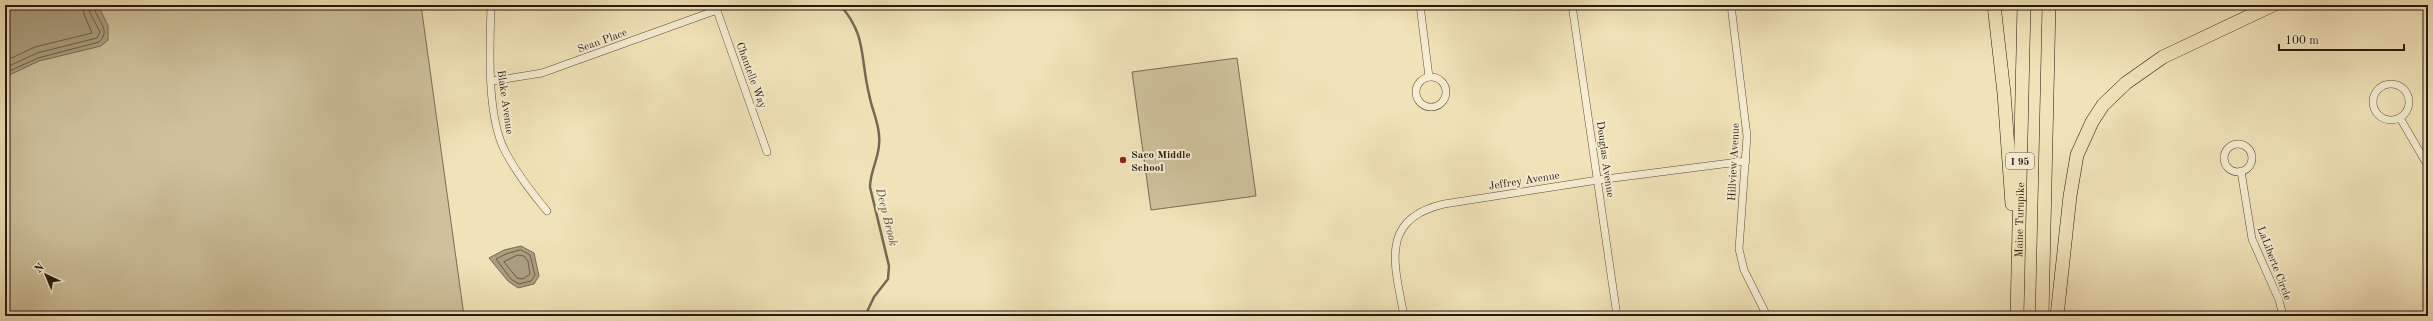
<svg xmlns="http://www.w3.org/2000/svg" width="2433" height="321" font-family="'Old Standard TT',serif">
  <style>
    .green { fill: #cec19c; stroke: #796d55 }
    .water { fill: #ab9e7f; stroke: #756952 }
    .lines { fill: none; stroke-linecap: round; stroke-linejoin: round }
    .shore { stroke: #685c46; stroke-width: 1 }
    .stream { stroke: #756952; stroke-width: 2.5 }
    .minor-casing { stroke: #574c39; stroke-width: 8 }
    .motorway-casing { stroke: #24190e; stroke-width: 14 }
    .minor { stroke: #f6edd2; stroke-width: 7 }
    .motorway { stroke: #f1e3b9; stroke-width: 13 }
    .poi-dot { fill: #8f2418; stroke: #f6edd2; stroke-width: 1.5 }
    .labels { text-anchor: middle; stroke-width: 4; stroke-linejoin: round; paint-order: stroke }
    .shield { fill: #f6edd2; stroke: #635949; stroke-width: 1 }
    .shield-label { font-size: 10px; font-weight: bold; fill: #24190e }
    .street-label { font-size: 11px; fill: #24190e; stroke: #f6edd2 }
    .poi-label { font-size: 11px; font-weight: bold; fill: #24190e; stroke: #f6edd2; text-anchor: start }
    .water-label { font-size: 12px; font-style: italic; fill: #5a4e3b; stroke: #f6edd2 }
  </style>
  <rect width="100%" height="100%" fill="#f1e3b9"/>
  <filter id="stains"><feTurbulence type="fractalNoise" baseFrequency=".005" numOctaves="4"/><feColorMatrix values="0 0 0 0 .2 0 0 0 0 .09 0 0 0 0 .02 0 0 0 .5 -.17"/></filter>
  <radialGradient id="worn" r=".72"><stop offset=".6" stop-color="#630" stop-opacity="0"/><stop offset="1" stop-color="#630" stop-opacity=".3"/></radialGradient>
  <g class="green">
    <polygon points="5,5 421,5 464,316 5,316"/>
    <polygon points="1237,58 1256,196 1151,210 1132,72"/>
  </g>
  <g class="water">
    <polygon points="5,5 98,5 108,26 108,40 101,46 39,61 5,77"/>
    <polygon points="521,246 534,253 539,276 534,284 518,288 508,281 489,258 504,250"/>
  </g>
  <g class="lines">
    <g class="shore">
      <polyline points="5,61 35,47 92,33 84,14 83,5"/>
      <polyline points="5,68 37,53 97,38 100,32 90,13 89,5"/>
      <path d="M5,73L38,58L99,42C113,29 94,19 94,5"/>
      <polygon points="521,250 530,255 535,275 531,281 519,284 511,279 496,259 506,254"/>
      <polygon points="518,255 524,256 528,261 530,274 523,279 517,278 504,262"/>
    </g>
    <path class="stream" d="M840,5C867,35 860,58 869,94C872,111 881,127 879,145C878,160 870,172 870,187L889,266L888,279L874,297L865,316"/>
    <g class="minor-casing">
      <g id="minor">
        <path d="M491,5C490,45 486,115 505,151C516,172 532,193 547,211"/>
        <polyline points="715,5 767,152"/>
        <polyline points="1420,5 1429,77"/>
        <polyline points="1572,5 1617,316"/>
        <polyline points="1731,5 1747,136 1739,249 1744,270 1767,316"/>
        <circle cx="1431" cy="92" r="15"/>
        <polyline points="492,81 542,73 717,10"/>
        <circle cx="2391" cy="102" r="18"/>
        <polyline points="2400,118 2428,166"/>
        <circle cx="2238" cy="158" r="14"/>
        <polyline points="2241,171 2252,239 2279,300 2283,316"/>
        <path d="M1404,316C1395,266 1378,219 1444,204L1598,180L1746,161"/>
      </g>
    </g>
    <g class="motorway-casing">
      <g id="motorway">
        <polyline points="1994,5 2004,93 2012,204"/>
        <path id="s1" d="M2017,316L2024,5"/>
        <polyline points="2042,316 2049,5"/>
        <polyline points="2057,316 2070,196 2077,155 2092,122 2103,105 2126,83 2163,57 2273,5"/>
      </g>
    </g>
    <use href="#minor" class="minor"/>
    <use href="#motorway" class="motorway"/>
  </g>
  <circle class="poi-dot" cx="1123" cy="160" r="4"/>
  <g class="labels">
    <rect class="shield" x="2006" y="153" width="28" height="16" rx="3"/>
    <g class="shield-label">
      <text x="2020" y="165">I 95</text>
    </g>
    <g class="street-label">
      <text transform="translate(602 40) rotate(-20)" y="4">Sean Place</text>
      <text transform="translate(752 75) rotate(70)" y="4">Chantelle Way</text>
      <text transform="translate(506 102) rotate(82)" y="4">Blake Avenue</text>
      <text transform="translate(1606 159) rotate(82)" y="4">Douglas Avenue</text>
      <text transform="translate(1733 162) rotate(-87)" y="4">Hillview Avenue</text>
      <text transform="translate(1524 180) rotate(-9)" y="4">Jeffrey Avenue</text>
      <text dy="4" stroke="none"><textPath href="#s1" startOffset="96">Maine Turnpike</textPath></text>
      <text transform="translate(2275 263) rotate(69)" y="4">LaLiberte Circle</text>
    </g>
    <g class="poi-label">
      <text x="1131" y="158">Saco Middle<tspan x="1131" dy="13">School</tspan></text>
    </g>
    <g class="water-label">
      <text transform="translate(887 217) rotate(76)" y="4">Deep Brook</text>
    </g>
  </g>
  <rect width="2433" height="321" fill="none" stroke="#f1e3b9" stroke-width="20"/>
  <rect x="6" y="6" width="2421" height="309" fill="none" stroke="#24190e" stroke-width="2"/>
  <rect x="10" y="10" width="2413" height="301" fill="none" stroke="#24190e"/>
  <g transform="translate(46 275) rotate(316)" stroke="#f6edd2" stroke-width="3" paint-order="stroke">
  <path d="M0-3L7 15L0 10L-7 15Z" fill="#24190e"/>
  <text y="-6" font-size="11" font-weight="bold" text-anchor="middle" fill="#24190e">N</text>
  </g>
  <path d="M2279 44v6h125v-6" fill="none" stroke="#24190e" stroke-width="2"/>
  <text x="2285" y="44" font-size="12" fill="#24190e" stroke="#f6edd2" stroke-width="3" paint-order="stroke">100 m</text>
  <rect width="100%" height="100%" filter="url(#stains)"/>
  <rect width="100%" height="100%" fill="url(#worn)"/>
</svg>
